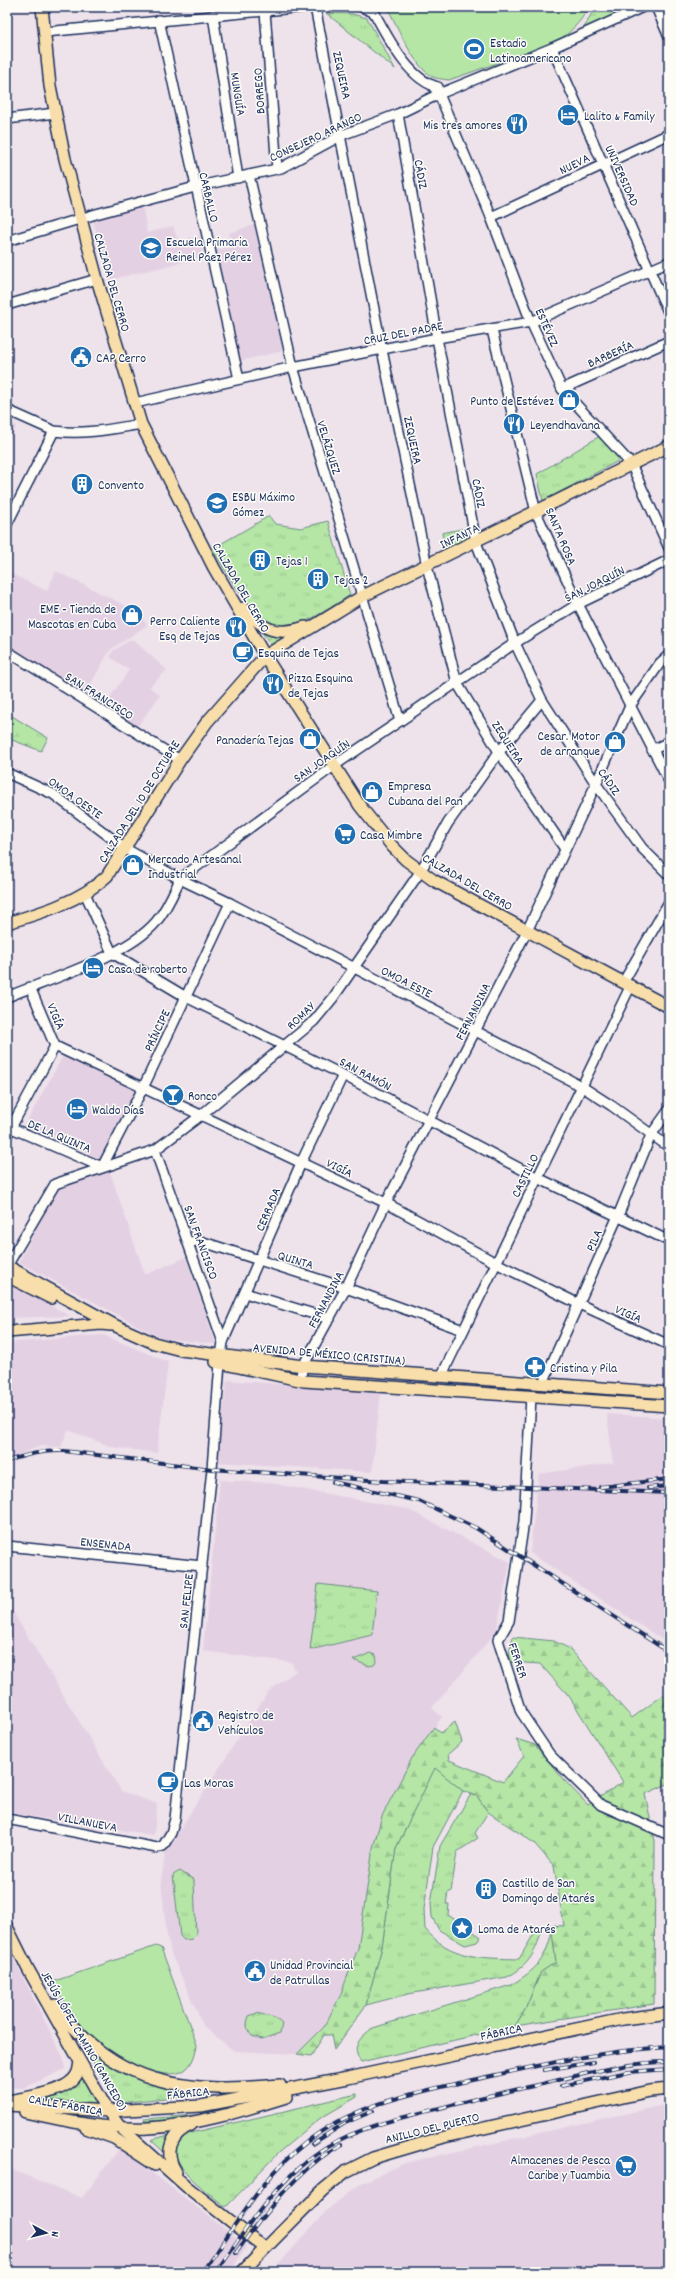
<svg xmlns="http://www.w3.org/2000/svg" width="676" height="2279" font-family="Dekko,sans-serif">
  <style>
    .built { fill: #e4d0e3 }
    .grass { fill: url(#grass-tufts); stroke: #688a82 }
    .forest { fill: url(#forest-firs); stroke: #688a82 }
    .garden { fill: url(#garden-dots); stroke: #688a82 }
    .pitch { fill: #b5e6a6; stroke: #688a82 }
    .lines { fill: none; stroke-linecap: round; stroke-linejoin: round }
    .minor-casing { stroke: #1b2f5e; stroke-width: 12 }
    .major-casing { stroke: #1b2f5e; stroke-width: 14 }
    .minor { stroke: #fdfcf7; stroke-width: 9 }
    .major { stroke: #f8deab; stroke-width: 11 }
    .rail-casing { stroke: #1b2f5e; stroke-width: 4 }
    .rail { stroke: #fdfcf7; stroke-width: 2.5; stroke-dasharray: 8; stroke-linecap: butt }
    .labels { text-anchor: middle; stroke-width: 3; stroke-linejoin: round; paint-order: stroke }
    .poi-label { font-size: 13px; fill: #1b2f5e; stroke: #fdfcf7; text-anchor: start }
    .street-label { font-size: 13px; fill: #1b2f5e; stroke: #fdfcf7 }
  </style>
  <defs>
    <pattern id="grass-tufts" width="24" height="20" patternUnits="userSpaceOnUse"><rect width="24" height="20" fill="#b5e6a6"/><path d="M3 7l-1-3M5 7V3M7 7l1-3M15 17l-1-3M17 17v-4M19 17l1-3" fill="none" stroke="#9bc691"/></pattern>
    <pattern id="forest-firs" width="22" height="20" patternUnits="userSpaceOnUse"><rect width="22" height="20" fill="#b5e6a6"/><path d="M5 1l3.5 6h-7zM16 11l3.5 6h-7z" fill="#9bc691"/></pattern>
    <pattern id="garden-dots" width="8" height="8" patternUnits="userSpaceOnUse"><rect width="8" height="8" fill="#b5e6a6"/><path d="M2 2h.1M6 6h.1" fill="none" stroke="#9bc691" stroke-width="1.8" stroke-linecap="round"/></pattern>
  </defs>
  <rect width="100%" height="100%" fill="#eee2eb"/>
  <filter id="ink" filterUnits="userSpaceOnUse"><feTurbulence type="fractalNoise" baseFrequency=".025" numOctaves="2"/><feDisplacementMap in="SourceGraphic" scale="8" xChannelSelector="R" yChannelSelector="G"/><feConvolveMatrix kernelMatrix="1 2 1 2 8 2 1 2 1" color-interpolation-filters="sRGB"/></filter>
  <g filter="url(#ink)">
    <g class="built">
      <polygon points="143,208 147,233 173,226 178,241 199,236 203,257 109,280 93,220"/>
      <polygon points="254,225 283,351 240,361 215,250 231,247 229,233"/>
      <polygon points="7,421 17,426 7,444"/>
      <polygon points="56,571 138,612 147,625 110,650 84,696 7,646 7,572 47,591"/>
      <polygon points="132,639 167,670 149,687 160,695 137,727 105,705 129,670 110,657 113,651"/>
      <polygon points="64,1054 137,1092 102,1160 26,1123"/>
      <polygon points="109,1169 145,1275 186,1257 216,1344 161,1338 19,1262 58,1185"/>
      <polygon points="7,1282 22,1290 70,1316 7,1318"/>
      <polygon points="103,1335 168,1362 157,1453 112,1447 68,1430 61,1447 40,1446 7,1460 7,1343"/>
      <polygon points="227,1380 381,1392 372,1472 217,1462"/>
      <polygon points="607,1414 669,1418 669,1644 530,1553 539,1474 613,1463"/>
      <polygon points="220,1480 270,1483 407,1509 510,1562 496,1632 432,1708 442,1717 412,1758 382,1816 358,1948 340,1996 324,2027 297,2054 234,2051 204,2027 172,1956 167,1936 161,1881 166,1851 268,1692 296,1671 291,1662 203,1651"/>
      <polygon points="7,1602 121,1791 157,1804 154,1835 7,1813"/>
      <polygon points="7,1946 63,2057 65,2069 24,2088 7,2087"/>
      <polygon points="669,2104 669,2272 272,2272 327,2210 360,2184 405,2163"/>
      <polygon points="120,2148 247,2246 230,2272 7,2272 7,2168 82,2198"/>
    </g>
    <g class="grass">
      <polygon points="595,7 638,7 583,30"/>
      <polygon points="326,13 352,14 367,18 395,69"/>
      <polygon points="600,436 620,460 543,501 537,474"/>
      <path d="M269,516L275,524L301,528L328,521L350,595C334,605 309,623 291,626C255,632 229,574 212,549Z"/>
      <polygon points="466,528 469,539 445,549 442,533"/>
      <polygon points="7,713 48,738 41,751 7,738"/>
      <polygon points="318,1584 377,1591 372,1635 310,1650"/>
      <polygon points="371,1653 376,1655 377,1661 374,1665 369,1666 353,1660"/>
      <path d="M435,1767L463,1791L433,1847L424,1909L425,1929C450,1959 482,1958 519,1959L538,1927H542C537,1951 529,1966 507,1977L408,1994L366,2005L382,1947L396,1848Z"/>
      <polygon points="471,1794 477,1796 488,1812 475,1833 478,1838 457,1852 451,1892 448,1892 446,1904 449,1904 448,1915 481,1937 477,1942 465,1945 439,1930 432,1917 431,1903 440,1846"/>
      <polygon points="180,1871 194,1880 196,1935 192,1939 184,1940 180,1936 173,1875"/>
      <path d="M552,1930L556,1962L541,1972L525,2010L515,2026L361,2062C350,2047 360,2037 373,2028L511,1985C537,1969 546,1960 552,1930Z"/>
      <path d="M257,2013L275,2018L282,2024L280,2033L262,2039L252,2036C246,2029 246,2024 249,2016Z"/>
      <path d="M83,2045C94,2053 106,2064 118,2070C151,2088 186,2090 223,2092L118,2103Z"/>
      <path d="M81,2075L96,2104L37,2099C54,2095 74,2092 81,2075Z"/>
      <path d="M357,2094V2097L319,2119L279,2152L226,2207C209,2193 151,2155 187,2134Z"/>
      <polygon points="219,2113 175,2121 144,2121 144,2119"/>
      <polygon points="172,2134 165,2153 151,2140"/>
    </g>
    <polygon class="forest" points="513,1637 554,1641 570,1649 632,1718 669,1691 669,1786 668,1784 645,1794 655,1841 654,2004 515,2026 525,2010 541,1972 556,1962 551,1925 564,1926 554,1866 534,1843 488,1812 477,1796 463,1791 435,1768 396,1848 382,1947 366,2005 334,2050 331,2035 324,2035 311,2056 297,2054 324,2027 340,1996 358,1948 373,1848 382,1816 412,1758 434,1727 441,1733 455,1722 462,1742 448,1754 449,1760 503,1782 524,1756 516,1739 535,1745 563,1779 588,1805 623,1782 569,1696 540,1664 511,1662 509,1653"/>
    <polygon class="garden" points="259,628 288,636 272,646"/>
    <g class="pitch">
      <path d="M387,7H589C581,22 569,34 555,43L449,80C443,79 436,79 431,76C412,63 398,27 387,7Z"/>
      <path d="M156,1946L161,1948L197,2045C195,2056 191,2070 178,2073C154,2079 109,2056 92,2039C75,2022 64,2001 52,1982Z"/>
    </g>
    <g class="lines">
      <g class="minor-casing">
        <g id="minor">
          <polyline points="315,7 382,350 427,566 457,683 499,752 565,849"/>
          <polyline points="362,7 375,13"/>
          <path d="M371,7C386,33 407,80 438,87"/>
          <polyline points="656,7 669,37"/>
          <polyline points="265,11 277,169"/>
          <polyline points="213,15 238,178"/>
          <polyline points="159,20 239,379"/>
          <polyline points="45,32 305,7"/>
          <polyline points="552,48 669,314"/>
          <polyline points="432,85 439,94 491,217 531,322 562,389 631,464 669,548"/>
          <polyline points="398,114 437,338 476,542 515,643 542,700 596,784 642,848 669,875"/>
          <polyline points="7,119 55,113"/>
          <polyline points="249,175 293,367 400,721"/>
          <polyline points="491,217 669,134"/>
          <polyline points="7,241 96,214 195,187 281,168 342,135 398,114 439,94 552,48 643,7"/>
          <polyline points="7,305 97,279"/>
          <polyline points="492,330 536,512 578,604 669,781"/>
          <polyline points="562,389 669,341"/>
          <polyline points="135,403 293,367 437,338 531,322 669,262"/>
          <path d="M7,410L54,431C84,435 112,429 141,424"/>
          <polyline points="7,524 54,431"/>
          <polyline points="7,651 180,760"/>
          <polyline points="652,750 669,742"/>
          <polyline points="7,773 53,794 126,849 180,879 230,903 581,1086 612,1106 669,1147"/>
          <polyline points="85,893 112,953 186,997 343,1075 538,1178 669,1241"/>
          <polyline points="624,981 669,902"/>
          <polyline points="30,987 55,1046 386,1203 496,1263 579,1304 669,1345"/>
          <path d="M7,997C50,979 127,956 156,922C167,909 173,894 180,879L335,765L515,643L578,604L669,560"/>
          <polyline points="7,1126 102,1167 143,1088 230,903"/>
          <polyline points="7,1135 55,1046"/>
          <polyline points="155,1150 223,1342"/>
          <polyline points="188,1242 200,1241 346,1288 463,1330"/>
          <polyline points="7,1266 55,1184 155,1150 200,1116 314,1021 333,998 420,872 448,823 499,752 542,700"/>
          <polyline points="245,1293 330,1319"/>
          <polyline points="441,1377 631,985"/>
          <polyline points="300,1380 303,1366 346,1288 386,1203 527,931 596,784 630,706 660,663 669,655"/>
          <polyline points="543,1383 618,1216 651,1135 669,1110"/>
          <polyline points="531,1397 524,1521 519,1555 509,1621 498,1640 521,1712 550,1755 601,1805 669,1835"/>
          <polyline points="7,1546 202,1566"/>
          <polyline points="7,1819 157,1848 163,1846 171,1833 175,1819 212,1469 220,1363 223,1342 301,1163 343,1075"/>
        </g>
      </g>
      <g class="major-casing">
        <g id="major">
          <polyline points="42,7 50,86 65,159 97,279 141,424 214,568 265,656 360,806 392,846 406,860 433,880 669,1007"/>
          <path d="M243,608C263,629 275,637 305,627"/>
          <path d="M7,923C41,913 81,901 107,876L180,760L207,722L265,656L361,597L669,446"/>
          <polyline points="7,1266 116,1326 154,1343 181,1350 303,1366 669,1393"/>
          <polyline points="7,1276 51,1298"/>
          <polyline points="7,1332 101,1324 111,1325"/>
          <polyline points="216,1362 304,1381 669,1406"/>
          <polyline points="7,1927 28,1969 108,2111 120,2127 187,2187 265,2248"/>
          <path d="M55,2005C115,2086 185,2094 280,2085"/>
          <path d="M8,2101C25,2098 69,2092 77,2074C79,2071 79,2066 80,2062"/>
          <polyline points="7,2105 108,2111 201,2106 348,2078 623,2019 669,2013"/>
          <path d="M25,2112C65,2121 108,2130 149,2128C196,2125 241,2111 286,2097"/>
          <polyline points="86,2128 114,2138 155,2165"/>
          <path d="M176,2172C164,2153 170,2134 191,2125"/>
          <polyline points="242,2272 323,2190 345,2172 373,2158 444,2137 650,2091 669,2089"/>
        </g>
      </g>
      <use href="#minor" class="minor"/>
      <use href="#major" class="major"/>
      <g class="rail-casing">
        <g id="rail">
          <path d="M7,1461C26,1455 43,1450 64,1451L212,1469L383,1481L669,1493"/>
          <polyline points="333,1482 419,1501 476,1528 669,1652"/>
          <polyline points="600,1487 669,1479"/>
          <polyline points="648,1488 669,1486"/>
          <polyline points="544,2070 594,2062"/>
          <polyline points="561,2086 628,2072 669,2069"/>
          <polyline points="312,2144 345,2123 373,2111"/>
          <path d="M236,2253C261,2217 301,2165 341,2145"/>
          <path d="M202,2272C234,2229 260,2179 303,2145C356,2101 425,2091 491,2076C549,2063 609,2050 669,2047"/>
          <path d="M216,2272C247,2227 280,2175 328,2146C361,2127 399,2118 436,2109C470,2100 504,2092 538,2085C581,2075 625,2062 669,2062"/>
        </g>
      </g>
      <use href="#rail" class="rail"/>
    </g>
  </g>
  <defs>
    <g id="stadium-disc" transform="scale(1.15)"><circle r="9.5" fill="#1f6fb2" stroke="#fdfcf7"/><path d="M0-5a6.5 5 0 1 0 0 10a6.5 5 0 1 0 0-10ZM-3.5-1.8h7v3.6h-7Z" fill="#fff"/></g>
    <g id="hotel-disc" transform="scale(1.15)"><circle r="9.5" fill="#1f6fb2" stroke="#fdfcf7"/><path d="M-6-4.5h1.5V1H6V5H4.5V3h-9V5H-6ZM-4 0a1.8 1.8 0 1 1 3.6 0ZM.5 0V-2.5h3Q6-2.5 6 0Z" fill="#fff"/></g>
    <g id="restaurant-disc" transform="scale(1.15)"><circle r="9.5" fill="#1f6fb2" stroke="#fdfcf7"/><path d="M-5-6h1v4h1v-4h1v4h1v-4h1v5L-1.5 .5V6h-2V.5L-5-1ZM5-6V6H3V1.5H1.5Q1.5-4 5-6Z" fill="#fff"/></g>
    <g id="school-disc" transform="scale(1.15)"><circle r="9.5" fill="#1f6fb2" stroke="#fdfcf7"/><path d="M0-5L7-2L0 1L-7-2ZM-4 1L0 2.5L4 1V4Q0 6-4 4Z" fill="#fff"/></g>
    <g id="civic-disc" transform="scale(1.15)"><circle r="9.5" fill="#1f6fb2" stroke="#fdfcf7"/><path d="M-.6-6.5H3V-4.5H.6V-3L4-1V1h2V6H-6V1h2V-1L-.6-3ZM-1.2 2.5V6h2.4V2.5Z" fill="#fff"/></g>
    <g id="shop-disc" transform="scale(1.15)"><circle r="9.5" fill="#1f6fb2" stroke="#fdfcf7"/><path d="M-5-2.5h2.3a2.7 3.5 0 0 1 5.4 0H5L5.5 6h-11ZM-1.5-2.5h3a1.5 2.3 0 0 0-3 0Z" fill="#fff"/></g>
    <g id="building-disc" transform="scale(1.15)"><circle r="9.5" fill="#1f6fb2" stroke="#fdfcf7"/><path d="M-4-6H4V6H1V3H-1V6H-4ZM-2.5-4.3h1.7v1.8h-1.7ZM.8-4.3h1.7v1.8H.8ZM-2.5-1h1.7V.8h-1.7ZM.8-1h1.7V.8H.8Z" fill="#fff"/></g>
    <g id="cafe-disc" transform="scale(1.15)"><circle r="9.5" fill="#1f6fb2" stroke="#fdfcf7"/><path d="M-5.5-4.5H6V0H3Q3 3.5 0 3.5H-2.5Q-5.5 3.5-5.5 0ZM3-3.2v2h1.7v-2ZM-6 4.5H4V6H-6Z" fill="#fff"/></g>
    <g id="supermarket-disc" transform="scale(1.15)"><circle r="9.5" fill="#1f6fb2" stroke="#fdfcf7"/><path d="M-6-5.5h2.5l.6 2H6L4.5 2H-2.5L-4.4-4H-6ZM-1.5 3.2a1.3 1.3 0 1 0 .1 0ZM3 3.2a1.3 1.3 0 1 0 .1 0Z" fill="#fff"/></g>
    <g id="bar-disc" transform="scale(1.15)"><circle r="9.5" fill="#1f6fb2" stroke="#fdfcf7"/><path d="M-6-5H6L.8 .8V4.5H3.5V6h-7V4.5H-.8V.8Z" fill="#fff"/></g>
    <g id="pharmacy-disc" transform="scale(1.15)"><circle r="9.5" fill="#1f6fb2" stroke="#fdfcf7"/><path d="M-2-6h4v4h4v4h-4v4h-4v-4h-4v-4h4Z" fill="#fff"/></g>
    <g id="sight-disc" transform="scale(1.15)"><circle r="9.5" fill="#1f6fb2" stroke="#fdfcf7"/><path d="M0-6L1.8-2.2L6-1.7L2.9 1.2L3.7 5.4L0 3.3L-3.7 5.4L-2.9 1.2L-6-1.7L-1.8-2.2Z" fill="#fff"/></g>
  </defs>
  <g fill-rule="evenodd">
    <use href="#stadium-disc" x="474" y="49"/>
    <use href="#hotel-disc" x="568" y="115"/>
    <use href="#restaurant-disc" x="517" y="124"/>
    <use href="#school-disc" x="151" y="248"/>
    <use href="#civic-disc" x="81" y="357"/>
    <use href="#shop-disc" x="569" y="400"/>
    <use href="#restaurant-disc" x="514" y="424"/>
    <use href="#building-disc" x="82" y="484"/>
    <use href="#school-disc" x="217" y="503"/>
    <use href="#building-disc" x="260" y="560"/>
    <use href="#building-disc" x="318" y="579"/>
    <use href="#shop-disc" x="132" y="615"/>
    <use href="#restaurant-disc" x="236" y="627"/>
    <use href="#cafe-disc" x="243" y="652"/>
    <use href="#restaurant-disc" x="273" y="684"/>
    <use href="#shop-disc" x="310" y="739"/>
    <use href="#shop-disc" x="615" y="742"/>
    <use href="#shop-disc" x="372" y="792"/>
    <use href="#supermarket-disc" x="345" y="834"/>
    <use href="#shop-disc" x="133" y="865"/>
    <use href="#hotel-disc" x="93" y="968"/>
    <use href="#bar-disc" x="173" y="1095"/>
    <use href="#hotel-disc" x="77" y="1109"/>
    <use href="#pharmacy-disc" x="535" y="1367"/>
    <use href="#civic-disc" x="203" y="1721"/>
    <use href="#cafe-disc" x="168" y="1782"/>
    <use href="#building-disc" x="486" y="1889"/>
    <use href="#sight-disc" x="462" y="1928"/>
    <use href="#civic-disc" x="255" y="1971"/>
    <use href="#supermarket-disc" x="626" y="2166"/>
  </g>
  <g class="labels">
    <g class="poi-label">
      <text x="490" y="47">Estadio<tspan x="490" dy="15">Latinoamericano</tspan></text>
      <text x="584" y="120">Lalito &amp; Family</text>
      <text x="502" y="129" text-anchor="end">Mis tres amores</text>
      <text x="166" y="246">Escuela Primaria<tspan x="166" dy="15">Reinel Páez Pérez</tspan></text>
      <text x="96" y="362">CAP Cerro</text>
      <text x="554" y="405" text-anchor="end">Punto de Estévez</text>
      <text x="530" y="429">Leyendhavana</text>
      <text x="98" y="489">Convento</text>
      <text x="232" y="501">ESBU Máximo<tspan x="232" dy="15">Gómez</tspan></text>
      <text x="276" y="565">Tejas 1</text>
      <text x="334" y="584">Tejas 2</text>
      <text x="116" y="613" text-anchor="end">EME - Tienda de<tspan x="116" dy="15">Mascotas en Cuba</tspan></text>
      <text x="220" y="625" text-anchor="end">Perro Caliente<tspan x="220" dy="15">Esq de Tejas</tspan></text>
      <text x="258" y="657">Esquina de Tejas</text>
      <text x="288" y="682">Pizza Esquina<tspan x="288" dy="15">de Tejas</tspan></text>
      <text x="600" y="740" text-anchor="end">Cesar. Motor<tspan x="600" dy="15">de arranque</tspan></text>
      <text x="294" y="744" text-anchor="end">Panadería Tejas</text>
      <text x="388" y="790">Empresa<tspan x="388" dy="15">Cubana del Pan</tspan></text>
      <text x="360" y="839">Casa Mimbre</text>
      <text x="148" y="863">Mercado Artesanal<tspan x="148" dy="15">Industrial</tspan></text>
      <text x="108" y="973">Casa de roberto</text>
      <text x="188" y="1100">Ronco</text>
      <text x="92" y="1114">Waldo Días</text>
      <text x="550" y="1372">Cristina y Pila</text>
      <text x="218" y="1719">Registro de<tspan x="218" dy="15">Vehículos</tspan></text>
      <text x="184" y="1787">Las Moras</text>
      <text x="502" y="1887">Castillo de San<tspan x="502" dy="15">Domingo de Atarés</tspan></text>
      <text x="478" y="1933">Loma de Atarés</text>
      <text x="270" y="1969">Unidad Provincial<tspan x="270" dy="15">de Patrullas</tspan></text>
      <text x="610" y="2164" text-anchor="end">Almacenes de Pesca<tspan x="610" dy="15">Caribe y Tuambia</tspan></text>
    </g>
    <g class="street-label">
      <text transform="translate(343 75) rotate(78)" y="5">ZEQUEIRA</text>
      <text transform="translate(258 91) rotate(-94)" y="5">BORREGO</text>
      <text transform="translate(239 94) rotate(81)" y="5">MUNGUÍA</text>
      <text transform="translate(315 136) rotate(-25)" y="5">CONSEJERO ARANGO</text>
      <text transform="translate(574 163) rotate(-26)" y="5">NUEVA</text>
      <text transform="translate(422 174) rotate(80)" y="5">CÁDIZ</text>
      <text transform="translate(623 175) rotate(66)" y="5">UNIVERSIDAD</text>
      <text transform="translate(210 197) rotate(77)" y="5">CARBALLO</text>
      <text transform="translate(113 282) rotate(74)" y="5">CALZADA DEL CERRO</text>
      <text transform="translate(548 327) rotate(66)" y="5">ESTÉVEZ</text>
      <text transform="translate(403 332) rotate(-11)" y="5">CRUZ DEL PADRE</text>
      <text transform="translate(610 353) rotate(-24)" y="5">BARBERÍA</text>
      <text transform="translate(414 440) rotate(78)" y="5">ZEQUEIRA</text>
      <text transform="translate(330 447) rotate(73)" y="5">VELÁZQUEZ</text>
      <text transform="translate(480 493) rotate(79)" y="5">CÁDIZ</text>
      <text transform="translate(459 535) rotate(-26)" y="5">INFANTA</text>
      <text transform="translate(562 536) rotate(67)" y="5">SANTA ROSA</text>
      <text transform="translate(594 583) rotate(-27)" y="5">SAN JOAQUÍN</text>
      <text transform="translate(242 587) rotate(60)" y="5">CALZADA DEL CERRO</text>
      <text transform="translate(100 695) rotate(32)" y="5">SAN FRANCISCO</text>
      <text transform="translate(509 742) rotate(57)" y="5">ZEQUEIRA</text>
      <text transform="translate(321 760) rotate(-35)" y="5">SAN JOAQUÍN</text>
      <text transform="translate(610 781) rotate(55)" y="5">CÁDIZ</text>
      <text transform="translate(76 797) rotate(35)" y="5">OMOA OESTE</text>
      <text transform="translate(138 801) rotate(-58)" y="5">CALZADA DEL 10 DE OCTUBRE</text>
      <text transform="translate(468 881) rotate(30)" y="5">CALZADA DEL CERRO</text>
      <text transform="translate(407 981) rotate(27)" y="5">OMOA ESTE</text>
      <text transform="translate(472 1011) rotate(-63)" y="5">FERNANDINA</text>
      <text transform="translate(300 1015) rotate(-44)" y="5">ROMAY</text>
      <text transform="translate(57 1016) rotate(67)" y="5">VIGÍA</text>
      <text transform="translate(156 1030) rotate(-65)" y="5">PRÍNCIPE</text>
      <text transform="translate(366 1073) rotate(28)" y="5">SAN RAMÓN</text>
      <text transform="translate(60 1135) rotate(23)" y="5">DE LA QUINTA</text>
      <text transform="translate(340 1167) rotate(26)" y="5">VIGÍA</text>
      <text transform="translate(524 1175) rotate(-64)" y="5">CASTILLO</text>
      <text transform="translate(267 1209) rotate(-67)" y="5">CERRADA</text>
      <text transform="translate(593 1240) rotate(-66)" y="5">PILA</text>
      <text transform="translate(202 1242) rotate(70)" y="5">SAN FRANCISCO</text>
      <text transform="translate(296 1259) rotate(17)" y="5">QUINTA</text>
      <text transform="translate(325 1299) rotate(-62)" y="5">FERNANDINA</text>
      <text transform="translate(629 1313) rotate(24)" y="5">VIGÍA</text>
      <text transform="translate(329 1353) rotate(5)" y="5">AVENIDA DE MÉXICO (CRISTINA)</text>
      <text transform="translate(106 1543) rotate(6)" y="5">ENSENADA</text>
      <text transform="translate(185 1601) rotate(-84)" y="5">SAN FELIPE</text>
      <text transform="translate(519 1660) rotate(72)" y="5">FERRER</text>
      <text transform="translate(88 1821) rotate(11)" y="5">VILLANUEVA</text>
      <text transform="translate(501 2031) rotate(-12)" y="5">FÁBRICA</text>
      <text transform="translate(85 2040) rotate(60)" y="5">JESÚS LÓPEZ CAMINO (GANCEDO)</text>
      <text transform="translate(188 2092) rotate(-6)" y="5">FÁBRICA</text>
      <text transform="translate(66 2104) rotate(10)" y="5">CALLE FÁBRICA</text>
      <text transform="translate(432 2127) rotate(-14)" y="5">ANILLO DEL PUERTO</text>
    </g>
  </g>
  <rect width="676" height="2279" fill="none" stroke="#fdfcf7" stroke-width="24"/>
  <rect x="12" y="12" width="652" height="2255" fill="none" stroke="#1b2f5e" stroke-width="1.5" filter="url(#ink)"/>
  <g transform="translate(46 2233) rotate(97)" stroke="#fdfcf7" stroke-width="3" paint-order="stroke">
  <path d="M0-3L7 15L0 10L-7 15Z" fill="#1b2f5e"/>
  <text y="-6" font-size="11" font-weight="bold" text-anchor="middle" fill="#1b2f5e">N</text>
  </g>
</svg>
